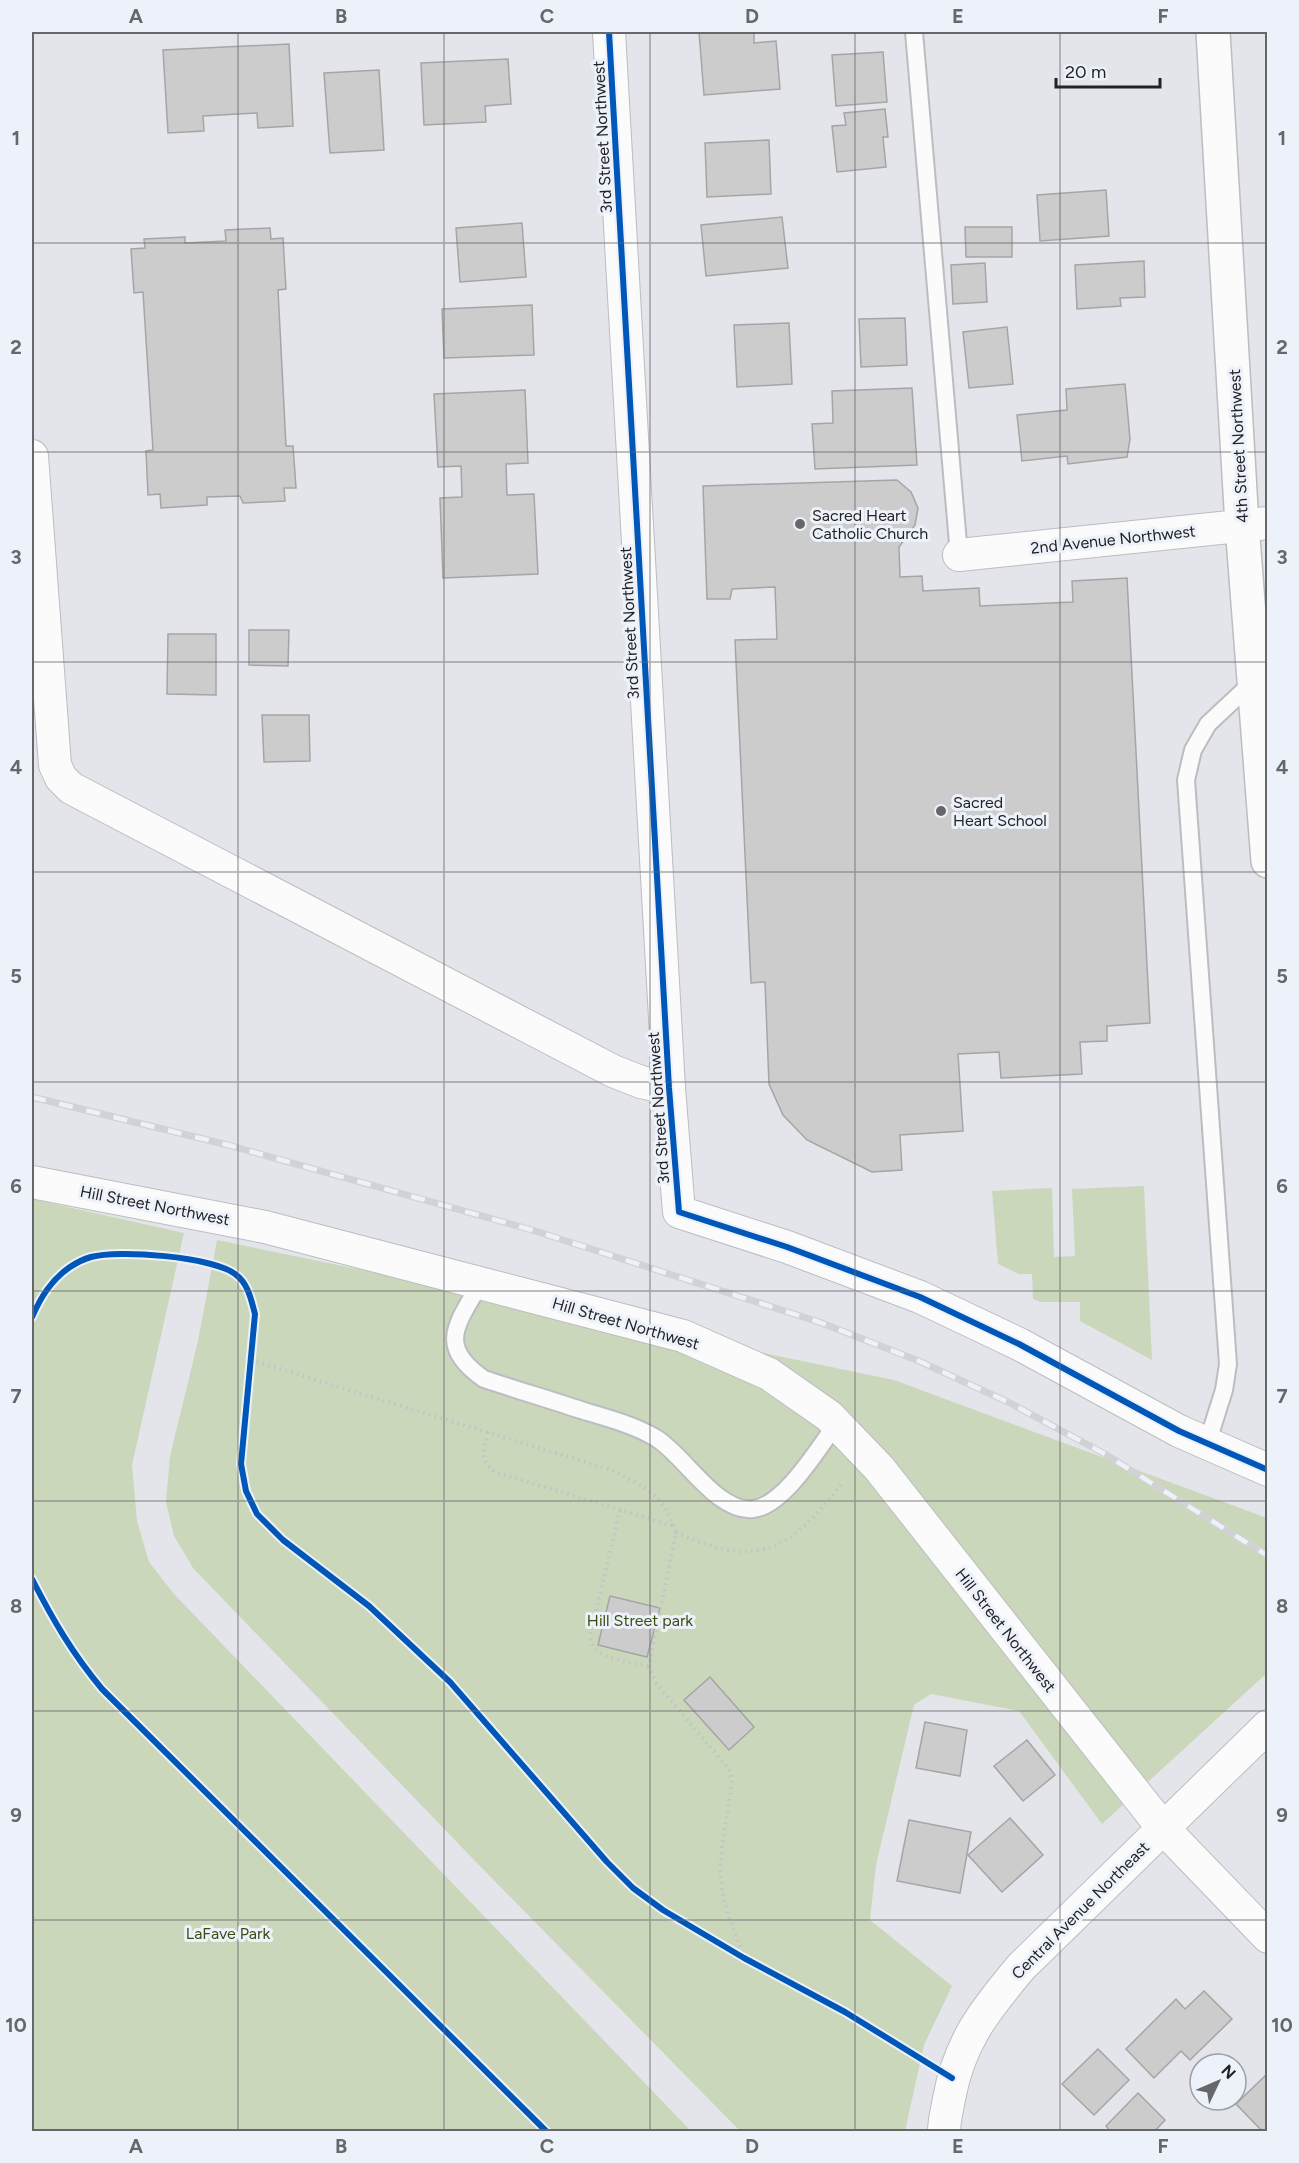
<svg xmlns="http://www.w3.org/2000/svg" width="1299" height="2163" font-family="Figtree,sans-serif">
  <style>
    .green { fill: #cbd7bb }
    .building { fill: #cccccd; stroke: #a6a5a6; stroke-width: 1.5 }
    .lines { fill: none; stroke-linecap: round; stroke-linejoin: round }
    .lane-casing { stroke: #bbbdc0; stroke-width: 20 }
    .street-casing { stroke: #bbbdc0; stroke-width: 34 }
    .primary-casing { stroke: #bbbdc0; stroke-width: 36 }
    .path { stroke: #c2c3c5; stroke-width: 4; stroke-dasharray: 1.5 4.5; stroke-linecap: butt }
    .lane { stroke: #fbfbfc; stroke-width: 16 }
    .street { stroke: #fbfbfc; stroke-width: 32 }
    .primary { stroke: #fbfbfc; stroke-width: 33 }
    .rail-casing { stroke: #d2d2d4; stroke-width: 7 }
    .rail { stroke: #edf2fa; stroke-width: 4.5; stroke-dasharray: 14; stroke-linecap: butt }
    .cycleway-casing { stroke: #edf2fa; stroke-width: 10 }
    .cycleway { stroke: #0057b8; stroke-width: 6 }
    .grid { fill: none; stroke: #66676b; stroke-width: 1.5; stroke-opacity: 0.55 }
    .poi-dot { fill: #66676b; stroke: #edf2fa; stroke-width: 2 }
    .labels { text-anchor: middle; stroke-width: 6; stroke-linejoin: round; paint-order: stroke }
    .street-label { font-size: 16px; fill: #222326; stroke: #edf2fa }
    .poi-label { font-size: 16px; fill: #222326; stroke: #edf2fa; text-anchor: start }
    .park-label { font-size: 16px; fill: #3b4c12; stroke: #edf2fa }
    .neatline { fill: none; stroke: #66676b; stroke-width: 2 }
    .grid-label { font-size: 20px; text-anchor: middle; font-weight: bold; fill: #66676b }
  </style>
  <rect width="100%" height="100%" fill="#e3e5ea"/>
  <g class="green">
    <polygon points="1144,1186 1152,1360 1080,1321 1080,1302 1040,1302 1033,1299 1032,1274 1019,1274 998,1264 992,1191 1052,1188 1054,1257 1075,1256 1072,1189"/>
    <polygon points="32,1199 184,1233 132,1465 137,1521 149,1562 174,1594 691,2131 32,2131"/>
    <polygon points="217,1240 894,1380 1267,1518 1267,1673 1102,1824 1019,1711 931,1694 914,1705 876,1865 870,1920 952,1986 924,2045 905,2131 740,2131 476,1862 193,1568 174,1536 166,1502 170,1456 198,1341"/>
  </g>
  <g class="building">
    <polygon points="699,32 754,32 754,43 776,41 780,89 704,95"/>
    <polygon points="289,44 293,126 258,128 257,113 203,116 204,131 168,133 163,50"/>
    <polygon points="883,52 887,102 836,106 832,55"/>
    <polygon points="508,59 511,104 485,106 486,122 424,125 421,63"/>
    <polygon points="379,70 384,150 330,153 324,73"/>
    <polygon points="885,109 888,137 883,137 886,167 837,172 832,126 846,125 844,113"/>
    <polygon points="769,140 771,194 707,197 705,143"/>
    <polygon points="1106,190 1109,236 1040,241 1037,195"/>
    <polygon points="782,217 788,268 706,276 701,225"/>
    <polygon points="522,223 526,277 460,282 456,228"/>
    <polygon points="965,227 1012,227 1012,257 966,257"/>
    <polygon points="270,228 271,239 283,238 286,289 278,290 286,446 293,446 296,488 284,488 285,501 243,503 240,496 207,497 207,505 161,508 160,494 148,495 146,451 153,450 143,292 134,293 131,249 145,248 144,239 185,237 185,243 226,241 225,230"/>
    <polygon points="1144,261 1145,297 1120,298 1121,306 1077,309 1075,265"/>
    <polygon points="985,263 987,302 953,304 951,265"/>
    <polygon points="532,305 534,355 444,358 442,309"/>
    <polygon points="905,318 907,365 861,367 859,319"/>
    <polygon points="789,323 792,384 737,387 734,325"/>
    <polygon points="1007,327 1013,384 969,388 963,332"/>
    <polygon points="1125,384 1130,439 1127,457 1068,464 1067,456 1022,461 1017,415 1067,410 1066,389"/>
    <polygon points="912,388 917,465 815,469 812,424 833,423 832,391"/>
    <polygon points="525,390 528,463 506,464 507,495 534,494 538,574 443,578 440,498 462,497 461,466 438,467 434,394"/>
    <polygon points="897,480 911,492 918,508 915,525 899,547 900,577 922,576 923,591 979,588 980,606 1073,602 1072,581 1127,578 1150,1023 1107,1026 1107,1041 1080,1042 1082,1074 1001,1078 999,1052 958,1054 963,1131 900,1135 902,1170 872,1172 807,1140 783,1115 769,1084 765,982 751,983 735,640 777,639 775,587 732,589 730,599 707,599 703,486"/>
    <polygon points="249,630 289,630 288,666 249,665"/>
    <polygon points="168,634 216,634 216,695 167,694"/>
    <polygon points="262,715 309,715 310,761 264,762"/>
    <polygon points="610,1596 660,1608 647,1657 598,1645"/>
    <polygon points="710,1677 754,1727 729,1750 684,1700"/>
    <polygon points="925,1722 967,1730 960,1776 916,1768"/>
    <polygon points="1027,1740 1055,1775 1023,1801 994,1766"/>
    <polygon points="1010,1818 1043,1855 1002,1892 968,1855"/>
    <polygon points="909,1820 971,1832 960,1893 897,1881"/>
    <polygon points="1204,1991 1232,2019 1190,2060 1181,2051 1154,2078 1126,2049 1176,1999 1185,2009"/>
    <polygon points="1098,2049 1129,2080 1094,2115 1062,2084"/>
    <polygon points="1268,2073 1268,2132 1263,2132 1236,2104"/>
    <polygon points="1138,2093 1165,2120 1154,2132 1111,2132 1106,2126"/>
  </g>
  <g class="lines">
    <g class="lane-casing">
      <g id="lane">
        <polyline points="914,32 959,555"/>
        <path d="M481,1282C457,1324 436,1346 484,1379C517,1390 551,1400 584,1411C608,1418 634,1425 656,1438C685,1456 717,1513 753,1509C784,1506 819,1447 837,1423"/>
        <polyline points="1207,1444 1224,1390 1228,1364 1186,780 1193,750 1208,724 1254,681"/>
      </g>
    </g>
    <g class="street-casing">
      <g id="street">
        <polyline points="609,32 669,1088 679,1212 787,1247 920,1297 1019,1344 1179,1431 1268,1470"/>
        <polyline points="32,456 55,765 61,778 71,788 613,1071 641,1082 669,1088"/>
        <polyline points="959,555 1268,523"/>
        <polyline points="32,1182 265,1227 683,1336 769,1374 829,1416 879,1468 1162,1827 1268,1937"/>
        <path d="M944,2132C944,2121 947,2110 949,2099C959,2042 985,2010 1021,1967L1268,1726"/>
      </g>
    </g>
    <g class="primary-casing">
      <polyline id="primary" points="1213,32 1242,525 1268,861"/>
    </g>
    <g class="path">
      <path d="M251,1360L611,1470C646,1488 663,1494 676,1533L649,1666L655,1682L729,1769L732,1780C729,1813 718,1848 721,1882C724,1909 735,1933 744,1958"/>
      <path d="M488,1432C484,1450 478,1459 495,1472L674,1526"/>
      <path d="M620,1510L590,1636C593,1661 629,1661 649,1666"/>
      <path d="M676,1533C694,1539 715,1549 734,1551C787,1556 813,1519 843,1482"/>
    </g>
    <use href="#lane" class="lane"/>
    <use href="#street" class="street"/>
    <use href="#primary" class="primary"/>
    <g class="rail-casing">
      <polyline id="rail" points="32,1097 228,1145 532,1230 819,1322 919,1361 1010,1403 1105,1454 1268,1556"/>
    </g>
    <use href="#rail" class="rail"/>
    <g class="cycleway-casing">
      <g id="cycleway">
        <polyline points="609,32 669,1088 679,1212 787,1247 920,1297 1019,1344 1179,1431 1268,1470"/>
        <path d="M32,1317C41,1297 51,1280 70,1267C76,1263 84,1259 91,1257C118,1249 213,1257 235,1274C248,1283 251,1299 255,1314L241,1464L246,1491L257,1514L283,1540L369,1606L450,1682L607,1862L633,1888L663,1910L744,1958L845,2012L952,2078"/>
        <path d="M32,1579C53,1620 72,1653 102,1689L547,2132"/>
      </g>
    </g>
    <use href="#cycleway" class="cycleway"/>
  </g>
  <path class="grid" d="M238,32V2132M444,32V2132M650,32V2132M855,32V2132M1060,32V2132M32,243H1268M32,452H1268M32,662H1268M32,872H1268M32,1082H1268M32,1291H1268M32,1501H1268M32,1711H1268M32,1920H1268"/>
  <g class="poi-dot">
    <circle cx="800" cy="524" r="6"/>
    <circle cx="941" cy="811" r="6"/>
  </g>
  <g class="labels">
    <g class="street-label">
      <text transform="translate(602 137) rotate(-93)" y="6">3rd Street Northwest</text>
      <text transform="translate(1238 446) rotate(-93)" y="6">4th Street Northwest</text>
      <text transform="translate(1113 539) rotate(-6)" y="6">2nd Avenue Northwest</text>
      <text transform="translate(629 623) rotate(-93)" y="6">3rd Street Northwest</text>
      <text transform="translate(658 1108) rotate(-94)" y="6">3rd Street Northwest</text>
      <text transform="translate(155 1205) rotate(11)" y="6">Hill Street Northwest</text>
      <text transform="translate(626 1323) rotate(16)" y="6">Hill Street Northwest</text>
      <text transform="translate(1006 1630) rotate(52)" y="6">Hill Street Northwest</text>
      <text transform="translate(1080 1910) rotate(-45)" y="6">Central Avenue Northeast</text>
    </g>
    <g class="poi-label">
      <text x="812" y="521">Sacred Heart<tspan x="812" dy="18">Catholic Church</tspan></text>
      <text x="953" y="808">Sacred<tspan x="953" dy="18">Heart School</tspan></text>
    </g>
    <g class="park-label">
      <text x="640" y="1626">Hill Street park</text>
      <text x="228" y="1939">LaFave Park</text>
    </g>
  </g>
  <rect width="1299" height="2163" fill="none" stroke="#edf2fa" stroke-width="66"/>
  <g transform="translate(1218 2082) rotate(46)"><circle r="28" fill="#edf2fa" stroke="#9c9fa5" stroke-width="1.5"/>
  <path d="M0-4.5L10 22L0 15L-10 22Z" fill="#66676b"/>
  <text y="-9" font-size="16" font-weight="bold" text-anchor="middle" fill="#222326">N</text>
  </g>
  <path d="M1056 78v9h104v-9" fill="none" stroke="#222326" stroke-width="3"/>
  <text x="1065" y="78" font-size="18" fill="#222326" stroke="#edf2fa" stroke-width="4.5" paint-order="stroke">20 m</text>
  <rect x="33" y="33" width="1233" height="2097" class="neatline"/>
  <g class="grid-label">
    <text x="136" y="23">A</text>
    <text x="341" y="23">B</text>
    <text x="547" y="23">C</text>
    <text x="752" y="23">D</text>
    <text x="958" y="23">E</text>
    <text x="1163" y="23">F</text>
    <text x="16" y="145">1</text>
    <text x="1282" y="145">1</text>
    <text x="16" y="354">2</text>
    <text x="1282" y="354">2</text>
    <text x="16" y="564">3</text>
    <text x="1282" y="564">3</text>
    <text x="16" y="774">4</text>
    <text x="1282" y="774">4</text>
    <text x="16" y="983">5</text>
    <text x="1282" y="983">5</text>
    <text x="16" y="1193">6</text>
    <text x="1282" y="1193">6</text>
    <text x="16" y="1403">7</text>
    <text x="1282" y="1403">7</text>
    <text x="16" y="1613">8</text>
    <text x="1282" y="1613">8</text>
    <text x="16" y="1822">9</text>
    <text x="1282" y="1822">9</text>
    <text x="16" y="2032">10</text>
    <text x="1282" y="2032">10</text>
    <text x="136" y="2153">A</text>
    <text x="341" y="2153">B</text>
    <text x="547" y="2153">C</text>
    <text x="752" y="2153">D</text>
    <text x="958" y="2153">E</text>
    <text x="1163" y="2153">F</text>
  </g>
</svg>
